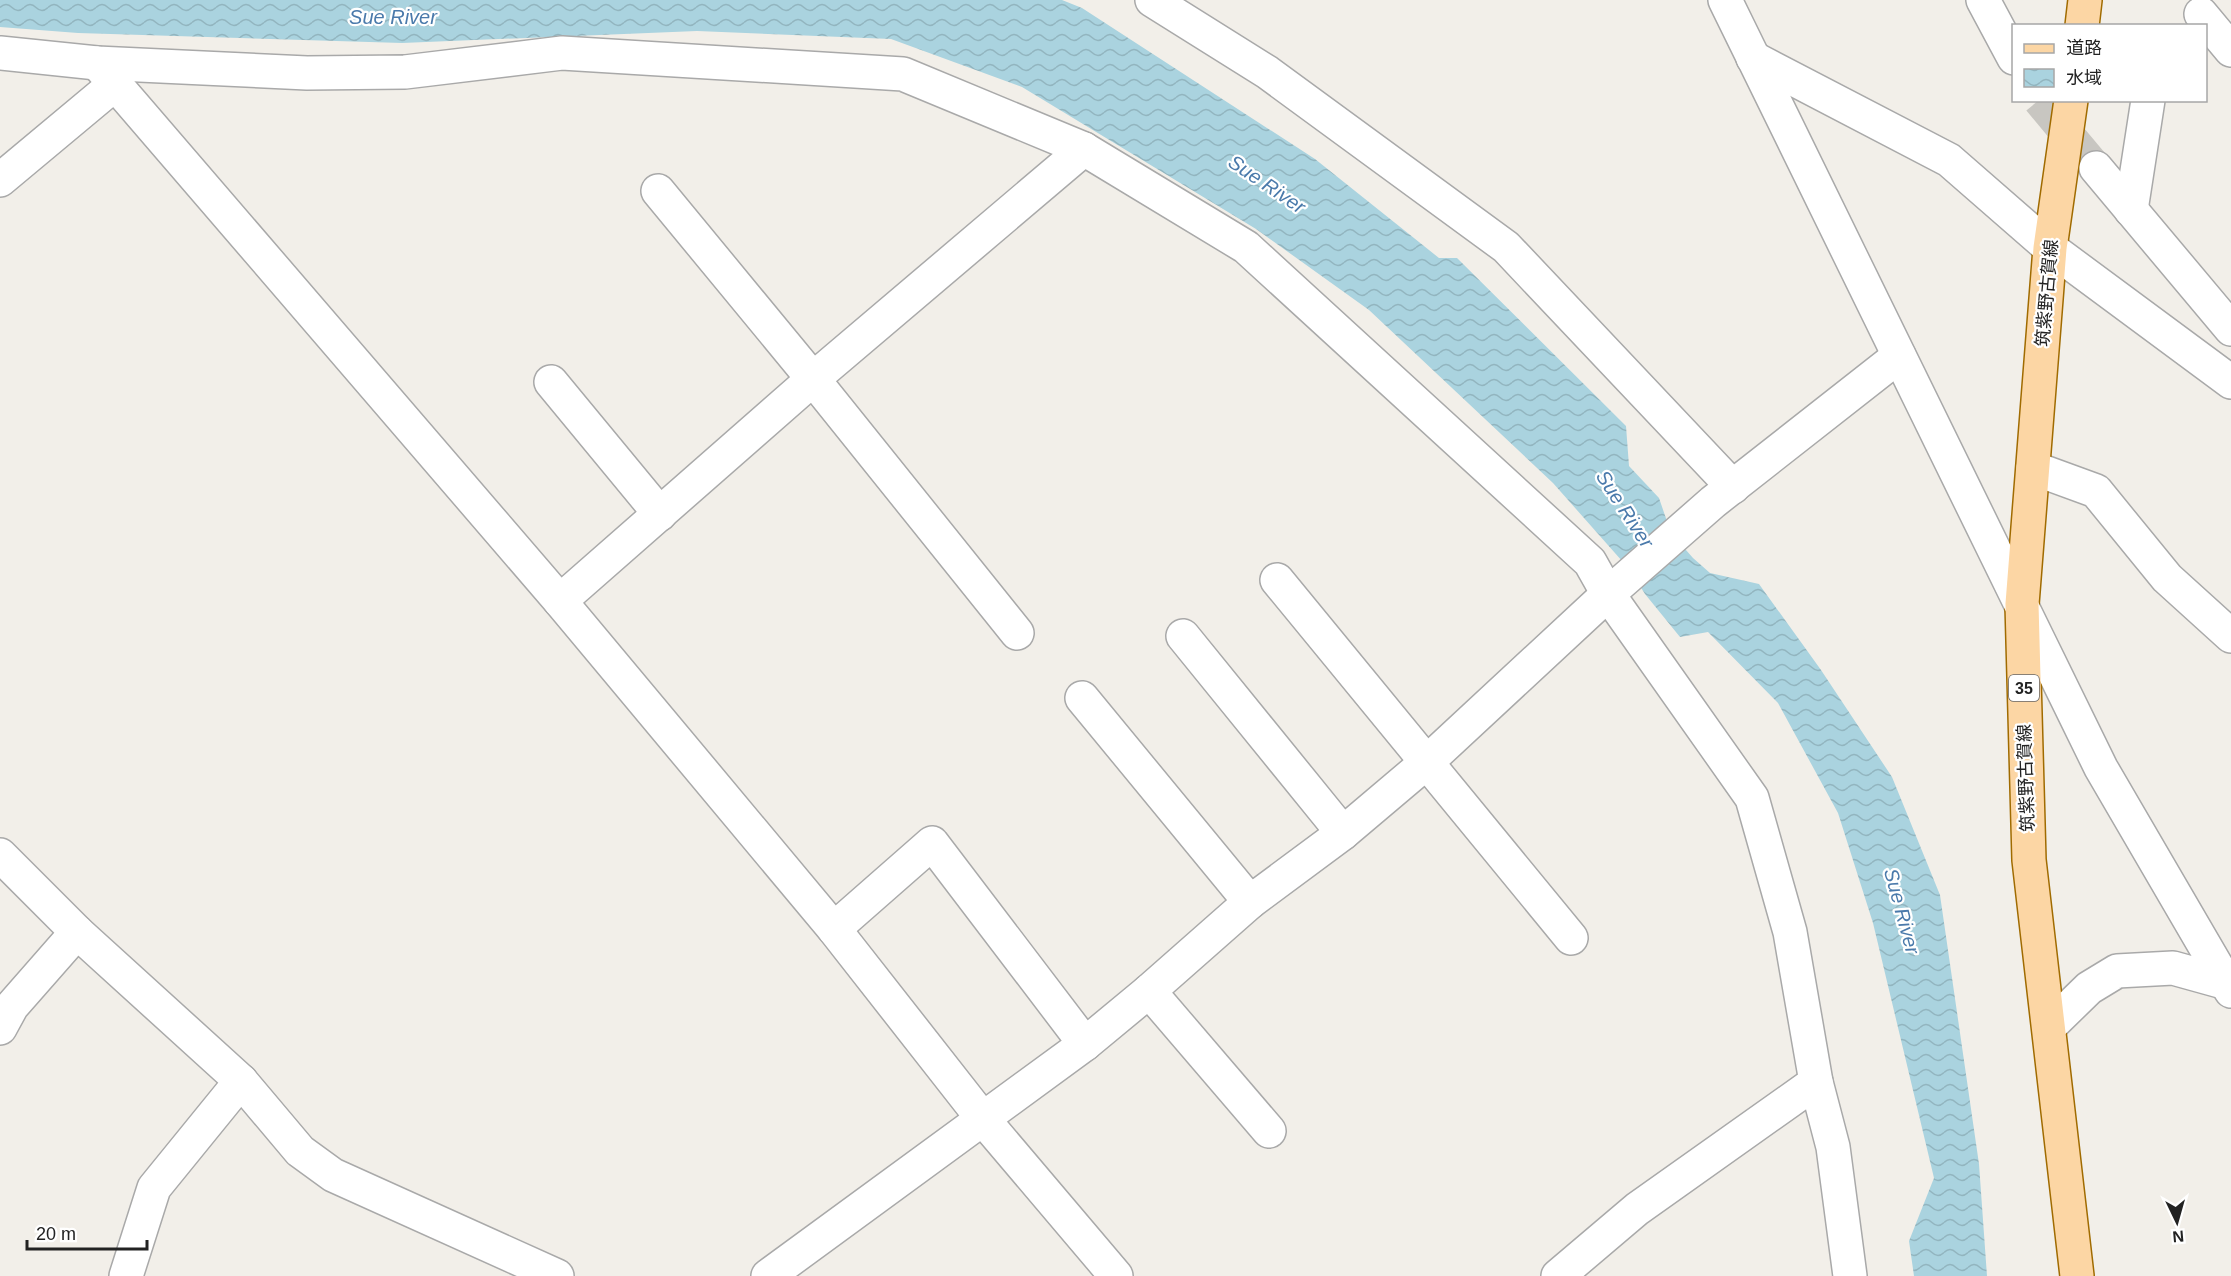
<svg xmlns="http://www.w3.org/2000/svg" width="2231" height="1276" font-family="Arial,'Noto Sans JP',sans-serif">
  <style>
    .water { fill: url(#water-waves) }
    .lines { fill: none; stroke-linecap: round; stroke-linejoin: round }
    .minor-tunnel { stroke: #c8c6c1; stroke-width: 33; stroke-dasharray: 33 16; stroke-linecap: butt }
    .minor-casing { stroke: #a9a9a9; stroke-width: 36 }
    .tertiary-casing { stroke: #a9a9a9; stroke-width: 36 }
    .primary-casing { stroke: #a06b00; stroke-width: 36 }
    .minor { stroke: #fff; stroke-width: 33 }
    .tertiary { stroke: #fff; stroke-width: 33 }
    .primary { stroke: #fcd6a4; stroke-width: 33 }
    .labels { text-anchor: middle; stroke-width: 4.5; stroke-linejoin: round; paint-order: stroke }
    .shield { fill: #fff; stroke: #646464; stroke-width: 1.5 }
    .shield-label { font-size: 16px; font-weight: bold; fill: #222 }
    .street-label { font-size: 18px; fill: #222; stroke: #fff }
    .water-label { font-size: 20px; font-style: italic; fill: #4a7aab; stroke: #fff }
  </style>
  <defs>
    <pattern id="water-waves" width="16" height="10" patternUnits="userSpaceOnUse" patternTransform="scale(1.5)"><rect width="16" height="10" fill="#aad3df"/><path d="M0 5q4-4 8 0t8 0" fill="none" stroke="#92b5bf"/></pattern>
  </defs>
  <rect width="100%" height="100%" fill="#f2efe9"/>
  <polygon class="water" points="0,0 1062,0 1082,8 1315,159 1439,258 1457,258 1626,426 1629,466 1659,498 1671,533 1693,558 1710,573 1759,584 1821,670 1892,777 1940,895 1979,1164 1987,1276 1914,1276 1909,1241 1934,1178 1873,923 1838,813 1778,703 1708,632 1680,637 1645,594 1630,570 1553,483 1369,310 1256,229 1022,87 891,39 697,31 402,43 78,33 0,27"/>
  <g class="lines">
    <polyline class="minor-tunnel" points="2039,100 2096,168"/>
    <g class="minor-casing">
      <g id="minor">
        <polyline points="1152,0 1267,72 1506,247 1733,487"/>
        <polyline points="1983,0 2014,58"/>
        <polyline points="2201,14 2231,50"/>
        <polyline points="0,53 97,63 307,73 405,72 562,53 903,74 1084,149 1246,247 1590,562 1608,594 1752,798 1790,932 1816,1082 1833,1147 1850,1276"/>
        <polyline points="1753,58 1949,160 2050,248 2231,382"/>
        <polyline points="97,63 560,601 834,929 983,1119 1116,1276"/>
        <polyline points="2096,168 2231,329"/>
        <polyline points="0,180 115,84"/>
        <polyline points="658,191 813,379 1017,633"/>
        <polyline points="2131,210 2148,100"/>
        <polyline points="551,382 660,514"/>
        <polyline points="2033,468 2096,491 2167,578 2231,636"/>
        <polyline points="1277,580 1571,938"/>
        <polyline points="560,601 813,379 1084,149"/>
        <polyline points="1183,636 1343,833"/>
        <polyline points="1082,698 1250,902"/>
        <polyline points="0,855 77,932 241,1081 300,1151 333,1175 557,1276"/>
        <polyline points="834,929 932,843 1085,1044"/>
        <polyline points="1149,991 1269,1131"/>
        <polyline points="0,1028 12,1006 77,932"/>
        <polyline points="126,1276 154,1188 241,1081"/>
        <polyline points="768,1276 1085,1044 1149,991 1250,902 1343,833 1427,762 1608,594 1713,502 1899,356"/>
        <polyline points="1558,1276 1637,1209 1816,1082"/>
      </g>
    </g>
    <g class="tertiary-casing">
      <g id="tertiary">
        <polyline points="1725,0 2101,768 2231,991"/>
        <polyline points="2050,1026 2089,988 2117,971 2173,968 2227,983"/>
      </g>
    </g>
    <g class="primary-casing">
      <g id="primary">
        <polyline points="2082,26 2085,0"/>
        <polyline points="2071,100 2050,248 2022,604 2029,860 2077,1276"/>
      </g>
    </g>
    <use href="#minor" class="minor"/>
    <use href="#tertiary" class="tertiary"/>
    <use href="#primary" class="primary"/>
  </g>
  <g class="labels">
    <rect class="shield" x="2009" y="675" width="30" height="26" rx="4.5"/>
    <g class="shield-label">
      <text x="2024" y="694">35</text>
    </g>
    <g class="street-label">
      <text transform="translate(2047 293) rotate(-85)" y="6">筑紫野古賀線</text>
      <text transform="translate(2026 778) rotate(-92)" y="6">筑紫野古賀線</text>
    </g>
    <g class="water-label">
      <text x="393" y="24">Sue River</text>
      <text transform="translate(1267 184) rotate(34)" y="7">Sue River</text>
      <text transform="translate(1625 509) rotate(57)" y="7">Sue River</text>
      <text transform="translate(1902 911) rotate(75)" y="7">Sue River</text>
    </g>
  </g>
  <rect x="2012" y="24" width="195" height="78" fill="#ffffff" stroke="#a7a7a7" stroke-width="1.5"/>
  <rect x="2024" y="44" width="30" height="9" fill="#fcd6a4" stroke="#a7a7a7" stroke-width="1.5"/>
  <text x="2066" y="54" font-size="18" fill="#222222">道路</text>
  <rect x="2024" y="69" width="30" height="18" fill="url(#water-waves)" stroke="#a7a7a7" stroke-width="1.5"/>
  <text x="2066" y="84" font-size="18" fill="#222222">水域</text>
  <g transform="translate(2177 1222) rotate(175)" stroke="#ffffff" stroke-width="4.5" paint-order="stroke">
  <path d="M0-4.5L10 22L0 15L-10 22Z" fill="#222222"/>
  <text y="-9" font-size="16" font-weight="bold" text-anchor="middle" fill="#222222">N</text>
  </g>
  <path d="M27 1240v9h120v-9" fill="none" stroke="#222222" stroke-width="3"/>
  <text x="36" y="1240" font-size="18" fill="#222222" stroke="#ffffff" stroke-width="4.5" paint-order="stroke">20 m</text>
</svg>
